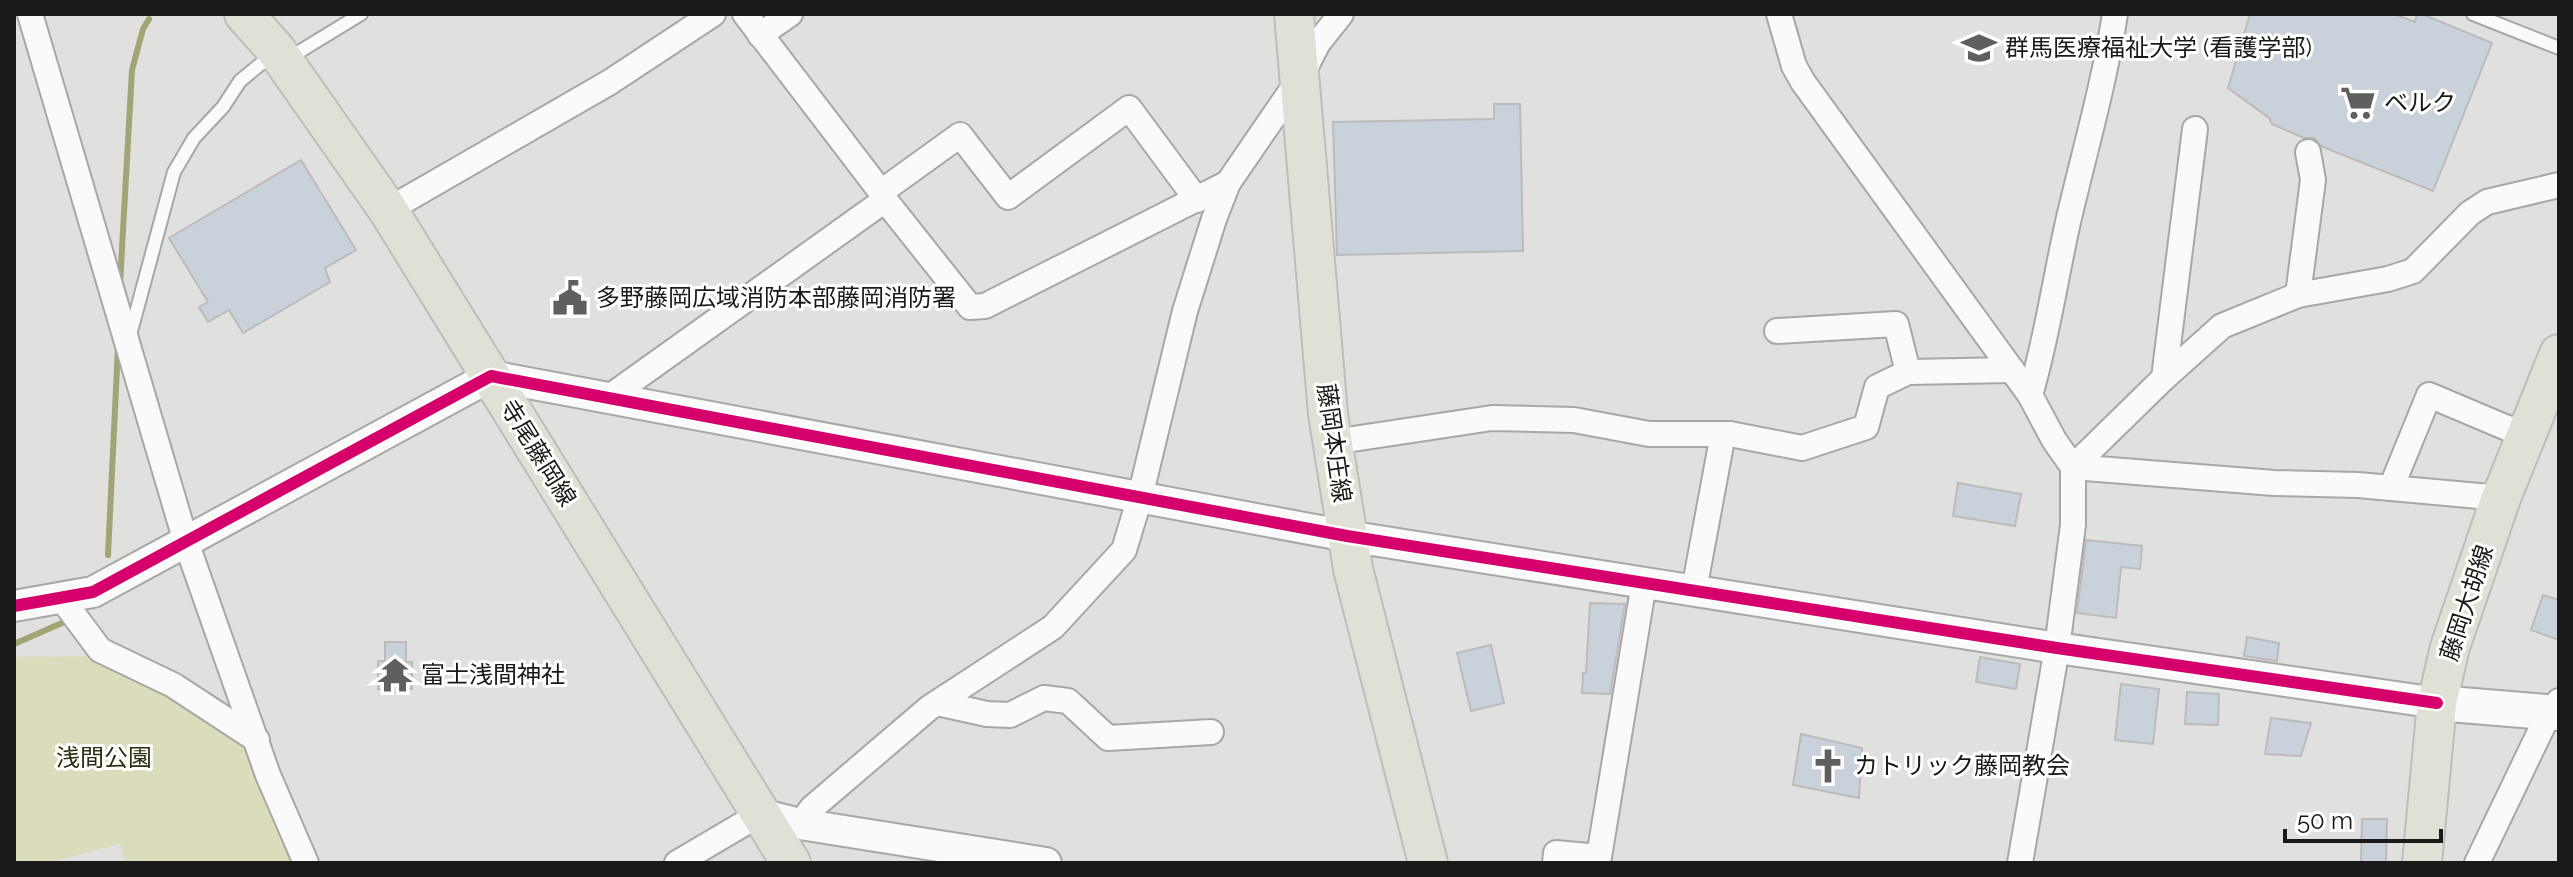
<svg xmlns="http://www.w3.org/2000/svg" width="2573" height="877" font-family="Raleway,'Noto Sans JP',sans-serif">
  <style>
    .green { fill: #dadcbc }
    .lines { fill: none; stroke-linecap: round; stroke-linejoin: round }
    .stream { stroke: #a2a476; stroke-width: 6 }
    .building { fill: #c9d2db; stroke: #bbb; stroke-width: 2 }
    .service-casing { stroke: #a7a7a5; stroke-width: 16 }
    .minor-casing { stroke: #a7a7a5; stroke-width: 28 }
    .tertiary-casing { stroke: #a7a7a5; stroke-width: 34 }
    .secondary-casing { stroke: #a7a7a5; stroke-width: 38 }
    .primary-casing { stroke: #bdbdbc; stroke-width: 42 }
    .service { stroke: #fafafa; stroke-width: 12 }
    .minor { stroke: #fafafa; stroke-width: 24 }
    .tertiary { stroke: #fafafa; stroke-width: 30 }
    .secondary { stroke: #fafafa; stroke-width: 34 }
    .primary { stroke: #e0e0d6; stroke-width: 38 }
    .cycleway-casing { stroke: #fffffe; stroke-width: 17 }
    .cycleway { stroke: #d6006c; stroke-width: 12 }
    .labels { text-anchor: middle; stroke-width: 6; stroke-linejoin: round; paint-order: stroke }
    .poi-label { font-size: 24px; fill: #191918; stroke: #fffffe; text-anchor: start }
    .street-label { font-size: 24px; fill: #191918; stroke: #fffffe }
    .park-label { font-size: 24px; fill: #2d2f10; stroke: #fffffe }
  </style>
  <rect width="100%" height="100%" fill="#e0e0de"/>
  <polygon class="green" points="99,656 174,695 250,746 297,863 126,863 120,844 46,863 14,863 14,657"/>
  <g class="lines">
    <g class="stream">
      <polyline points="120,284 132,70 143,29 149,19"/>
      <polyline points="108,555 118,347"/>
      <polyline points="14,644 62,623"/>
    </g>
  </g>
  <g class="building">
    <polygon points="2250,14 2394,14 2415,22 2417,14 2422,14 2492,43 2433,191 2333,151 2321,146 2314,138 2304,138 2272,124 2269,118 2228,88"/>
    <polygon points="1494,104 1520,104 1523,251 1337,255 1333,122 1494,119"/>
    <polygon points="301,160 356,250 325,268 330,282 243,333 229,310 208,322 199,307 208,302 169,238"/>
    <polygon points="1958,483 2021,494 2015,526 1953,516"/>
    <polygon points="2086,540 2142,546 2140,569 2121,567 2116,618 2077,613"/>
    <polygon points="2543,595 2559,600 2559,640 2531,630"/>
    <polygon points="1590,603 1625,604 1610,694 1582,693 1583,673 1586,673"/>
    <polygon points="2247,637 2279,643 2277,661 2244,656"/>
    <polygon points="385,642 406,642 406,662 412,662 412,689 405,689 405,693 383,693 383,689 378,689 378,661 385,661"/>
    <polygon points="1491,645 1504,703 1471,711 1457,653"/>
    <polygon points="1980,657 2020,664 2016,689 1976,682"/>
    <polygon points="2121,684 2159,689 2153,744 2115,740"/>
    <polygon points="2187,692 2219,694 2218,725 2185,724"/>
    <polygon points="2271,718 2311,723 2301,756 2265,754"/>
    <polygon points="1801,734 1862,748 1859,798 1793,785"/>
    <polygon points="2362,819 2387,819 2386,862 2361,862"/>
  </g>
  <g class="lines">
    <g class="service-casing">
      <g id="service">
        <polyline points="2473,14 2559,48"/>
        <polyline points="289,58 361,14"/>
        <polyline points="130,335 174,172 194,138 223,107 240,81 274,53"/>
      </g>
    </g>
    <g class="minor-casing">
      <g id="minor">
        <polyline points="30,14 186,542 268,775 306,863"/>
        <polyline points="745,14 881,192 885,200 970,307 985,306 1228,183"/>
        <polyline points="1779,14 1794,66 1803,82 2030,395 2054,440 2073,467 2073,525 2057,648 2020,863"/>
        <polyline points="760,35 790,14"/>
        <polyline points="881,192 960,135 1008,197 1129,108 1197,200"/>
        <polyline points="388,210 610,82 713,14"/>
        <polyline points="2298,295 2313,180 2308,152"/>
        <polyline points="1777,331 1896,324 1908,372"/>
        <polyline points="2164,378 2195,129"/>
        <path d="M2030,395C2047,338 2055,280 2068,222C2084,153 2104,85 2115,14"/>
        <polyline points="608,398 885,200"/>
        <polyline points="1333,442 1492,418 1574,420 1649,434 1730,434 1802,448 1866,427 1877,387 1908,372 2012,370"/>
        <polyline points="2073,467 2164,378 2222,326 2298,295 2388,279 2413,271 2470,213 2487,202 2559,185"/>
        <polyline points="2073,467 2274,483 2358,485 2501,498"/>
        <polyline points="2391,488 2429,395 2526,436"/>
        <polyline points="1694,590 1723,434"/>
        <polyline points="62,599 100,650 173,685 257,740"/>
        <polyline points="937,703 987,714 1010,715 1044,698 1068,701 1108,738 1211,732"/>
        <polyline points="800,824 812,808 929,708 1053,627 1124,550 1140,497 1185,311 1214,219 1228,183 1300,78 1318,43 1341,14"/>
        <polyline points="677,863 760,814"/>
        <polyline points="1555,863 1556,853 1599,857 1644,583"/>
        <polyline points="2477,863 2549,713 2559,701"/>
      </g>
    </g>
    <g class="tertiary-casing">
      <g id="tertiary">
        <polyline points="14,606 93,592 491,376 1347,536 2057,648 2437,703"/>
        <polyline points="760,814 800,824 1046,863"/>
      </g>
    </g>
    <g class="secondary-casing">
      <polyline id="secondary" points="2437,703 2559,713"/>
    </g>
    <g class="primary-casing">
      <g id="primary">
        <polyline points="244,14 276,50 388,210 791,863"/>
        <polyline points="1294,14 1328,414 1353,569 1428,863"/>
        <polyline points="2422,863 2437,703 2450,647 2501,498 2559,354"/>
      </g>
    </g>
    <use href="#service" class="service"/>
    <use href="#minor" class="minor"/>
    <use href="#tertiary" class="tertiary"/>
    <use href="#secondary" class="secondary"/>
    <use href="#primary" class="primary"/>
    <g class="cycleway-casing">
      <polyline id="cycleway" points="14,606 93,592 491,376 1347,536 2057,648 2437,703"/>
    </g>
    <use href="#cycleway" class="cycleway"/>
  </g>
  <defs>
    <g id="university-bare" transform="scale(2.76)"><path d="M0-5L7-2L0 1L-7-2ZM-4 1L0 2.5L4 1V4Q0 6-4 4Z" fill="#5f5f5d" stroke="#fffffe" stroke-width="2.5" paint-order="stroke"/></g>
    <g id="supermarket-bare" transform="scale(2.76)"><path d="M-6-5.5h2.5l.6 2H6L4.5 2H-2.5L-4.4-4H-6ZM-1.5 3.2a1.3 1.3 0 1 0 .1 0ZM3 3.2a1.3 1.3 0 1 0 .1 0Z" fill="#5f5f5d" stroke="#fffffe" stroke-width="2.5" paint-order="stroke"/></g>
    <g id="civic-bare" transform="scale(2.76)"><path d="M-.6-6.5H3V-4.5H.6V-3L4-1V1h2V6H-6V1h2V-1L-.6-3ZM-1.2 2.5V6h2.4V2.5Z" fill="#5f5f5d" stroke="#fffffe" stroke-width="2.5" paint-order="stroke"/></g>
    <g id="temple-bare" transform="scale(2.76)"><path d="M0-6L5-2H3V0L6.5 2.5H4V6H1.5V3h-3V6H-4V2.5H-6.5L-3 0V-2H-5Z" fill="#5f5f5d" stroke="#fffffe" stroke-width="2.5" paint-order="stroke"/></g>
    <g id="church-bare" transform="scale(2.76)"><path d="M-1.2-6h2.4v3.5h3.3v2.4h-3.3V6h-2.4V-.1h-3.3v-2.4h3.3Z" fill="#5f5f5d" stroke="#fffffe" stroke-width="2.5" paint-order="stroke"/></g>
  </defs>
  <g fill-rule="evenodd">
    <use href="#university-bare" x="1979" y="48"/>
    <use href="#supermarket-bare" x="2358" y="103"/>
    <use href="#civic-bare" x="570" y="298"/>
    <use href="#temple-bare" x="395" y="675"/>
    <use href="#church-bare" x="1828" y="766"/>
  </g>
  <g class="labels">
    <g class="poi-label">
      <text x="2005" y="56">群馬医療福祉大学 (看護学部)</text>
      <text x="2384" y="111">ベルク</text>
      <text x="596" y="306">多野藤岡広域消防本部藤岡消防署</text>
      <text x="421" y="683">富士浅間神社</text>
      <text x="1854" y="774">カトリック藤岡教会</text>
    </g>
    <g class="street-label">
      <text transform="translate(1334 443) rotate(82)" y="8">藤岡本庄線</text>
      <text transform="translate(538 453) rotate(58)" y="8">寺尾藤岡線</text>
      <text transform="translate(2467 603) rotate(-72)" y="8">藤岡大胡線</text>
    </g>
    <g class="park-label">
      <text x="104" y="766">浅間公園</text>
    </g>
  </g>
  <rect width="2573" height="877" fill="none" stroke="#191918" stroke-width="32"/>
  <path d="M2285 829v12h156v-12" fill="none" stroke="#191918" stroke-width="4"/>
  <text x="2297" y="829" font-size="24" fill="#191918" stroke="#fffffe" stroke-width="6" paint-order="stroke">50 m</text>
</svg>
